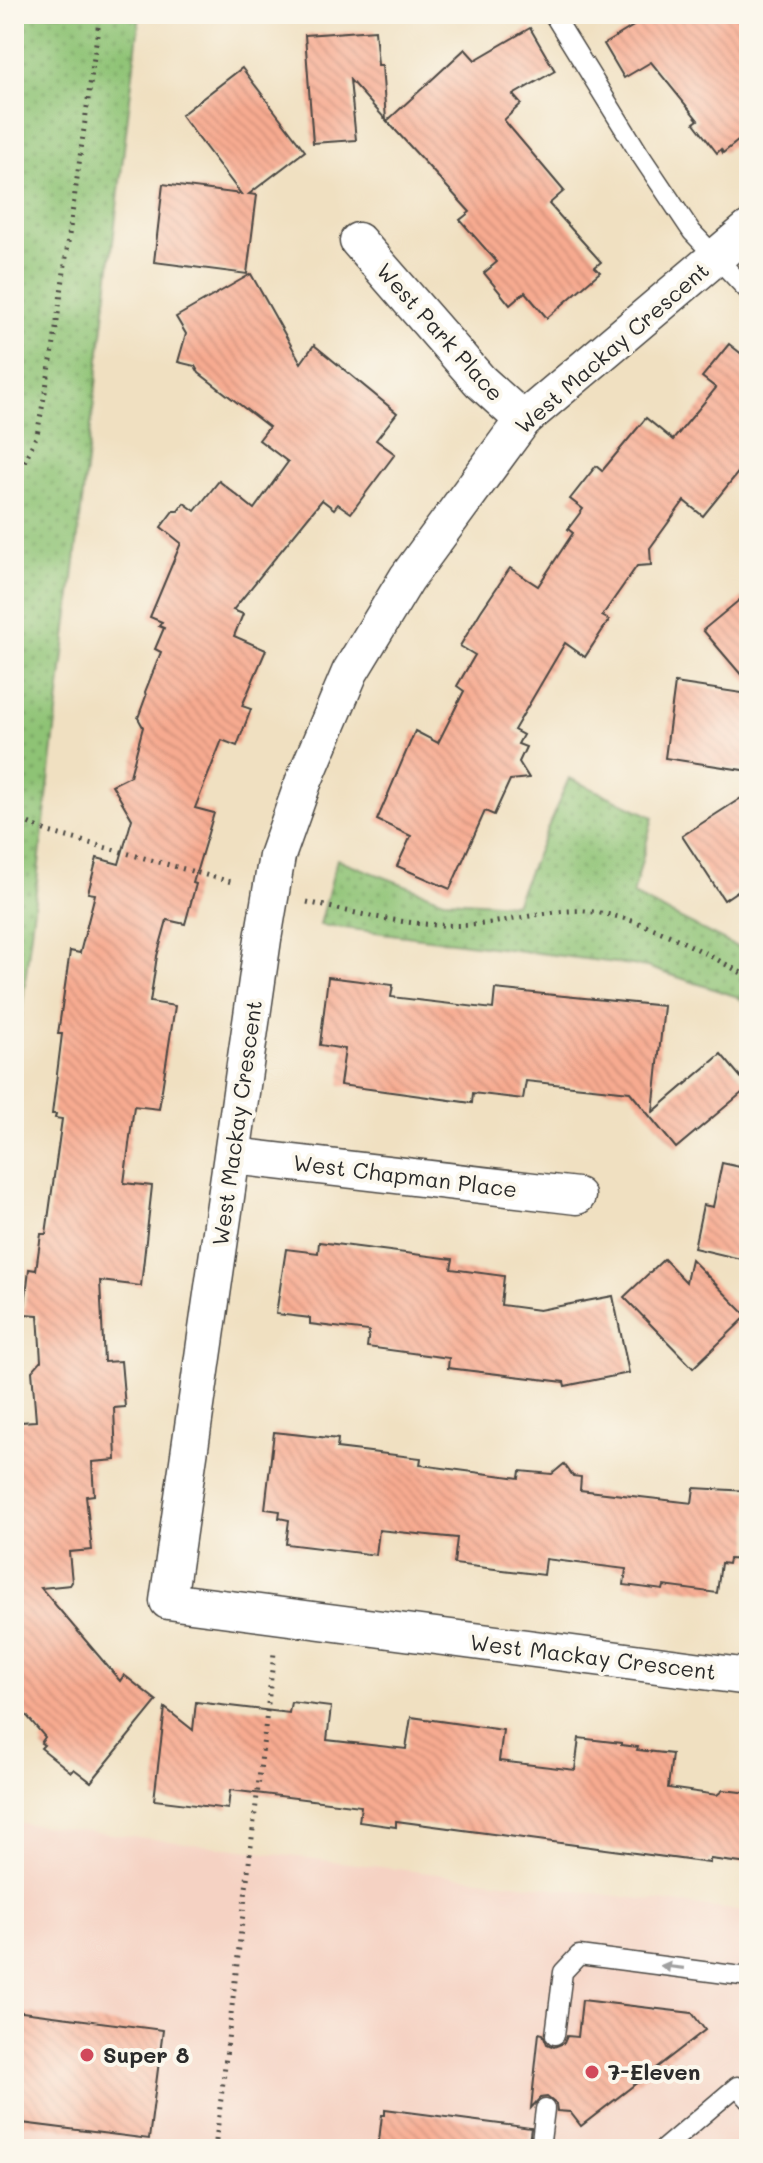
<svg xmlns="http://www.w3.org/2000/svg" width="763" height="2163" font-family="Mali,sans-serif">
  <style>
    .built { fill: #f5d2c3 }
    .park { fill: url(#park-dots); stroke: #5c7750; stroke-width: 2 }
    .building { fill: url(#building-back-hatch) }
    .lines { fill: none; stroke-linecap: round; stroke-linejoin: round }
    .lane-casing { stroke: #494642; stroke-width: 21 }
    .street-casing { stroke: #494642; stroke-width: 39 }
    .path { stroke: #494642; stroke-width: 5; stroke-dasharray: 2 6; stroke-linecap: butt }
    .lane { stroke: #fff; stroke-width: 18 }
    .street { stroke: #fff; stroke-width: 36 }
    .oneway { fill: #a0a0a0 }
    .poi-dot { fill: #d1495b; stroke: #fbf7ec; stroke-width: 3 }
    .labels { text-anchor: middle; stroke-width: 8; stroke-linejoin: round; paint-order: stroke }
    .street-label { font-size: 22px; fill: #2b2b2b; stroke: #fbf7ec }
    .poi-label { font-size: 22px; font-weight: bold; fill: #2b2b2b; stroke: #fbf7ec; text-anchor: start }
  </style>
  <defs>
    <pattern id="park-dots" width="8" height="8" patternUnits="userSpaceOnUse" patternTransform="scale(2)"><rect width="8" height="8" fill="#8ec375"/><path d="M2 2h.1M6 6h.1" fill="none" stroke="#749f60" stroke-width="1.8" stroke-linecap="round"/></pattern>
    <pattern id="building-back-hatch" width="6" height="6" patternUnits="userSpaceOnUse" patternTransform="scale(2)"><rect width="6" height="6" fill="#f7aa90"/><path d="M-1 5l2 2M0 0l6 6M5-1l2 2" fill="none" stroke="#d4927c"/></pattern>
  </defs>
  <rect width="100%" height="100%" fill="#fbf7ec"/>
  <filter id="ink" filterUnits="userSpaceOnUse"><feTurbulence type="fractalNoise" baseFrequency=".0125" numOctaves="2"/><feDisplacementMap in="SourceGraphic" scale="16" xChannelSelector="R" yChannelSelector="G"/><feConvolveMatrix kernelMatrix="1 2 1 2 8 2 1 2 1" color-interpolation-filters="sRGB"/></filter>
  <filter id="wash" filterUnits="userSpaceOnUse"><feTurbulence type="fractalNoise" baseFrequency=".006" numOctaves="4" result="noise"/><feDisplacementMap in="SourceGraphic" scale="32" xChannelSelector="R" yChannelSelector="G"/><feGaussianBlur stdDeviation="1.8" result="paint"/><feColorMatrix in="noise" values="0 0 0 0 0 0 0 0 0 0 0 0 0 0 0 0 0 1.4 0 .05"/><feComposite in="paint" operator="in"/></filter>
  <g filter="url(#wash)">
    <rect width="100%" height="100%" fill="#f0e0c1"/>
    <polygon class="built" points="14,1822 749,1912 749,2149 14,2149"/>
    <g class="park">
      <polygon points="14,14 140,14 14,1075"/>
      <polygon points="569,778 653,817 633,895 749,953 749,1008 738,997 647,967 320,925 337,859 444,900 515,904"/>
    </g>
    <g id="blocks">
      <g class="building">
        <polygon points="653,14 749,14 749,132 723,153 721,149 717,153 694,123 698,120 651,62 624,78 604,44"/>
        <polygon points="530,28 555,71 513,95 521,104 504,120 564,191 549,204 601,262 595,267 600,272 547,318 525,292 510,305 484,273 497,262 460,220 470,212 387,121 465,49 475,60"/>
        <polygon points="375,30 378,65 382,65 386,120 350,80 356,140 313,143 305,35"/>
        <polygon points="242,68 305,151 249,194 257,195 247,274 154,262 163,184 241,194 181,115"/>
        <polygon points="251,274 301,363 314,345 397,413 376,440 395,454 351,513 338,504 334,509 322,500 233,610 243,614 234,636 266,650 242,706 251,709 237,746 222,740 195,808 214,813 193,883 196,884 185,924 167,920 157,956 150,1002 175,1006 159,1109 134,1106 124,1183 152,1186 141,1286 100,1281 104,1362 121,1361 125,1407 114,1408 116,1460 92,1462 94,1495 86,1496 92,1550 69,1552 72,1582 70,1585 41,1588 120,1681 124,1675 157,1701 91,1782 74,1769 71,1772 41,1748 44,1745 41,1743 45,1737 14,1701 14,1519 17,1518 14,1426 20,1425 20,1422 36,1421 32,1371 41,1361 38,1315 24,1314 29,1269 36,1270 41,1234 46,1234 62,1119 55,1118 56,1114 52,1114 62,1034 58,1034 70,951 80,953 95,894 88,893 97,858 119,864 132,819 112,785 130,776 143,727 138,718 146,696 145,692 161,652 155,649 164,628 159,626 162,622 150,617 181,543 161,527 173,511 178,511 184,503 195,511 219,481 254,509 288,462 259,440 269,427 199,373 195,366 178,362 186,334 176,317"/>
        <polygon points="729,344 743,355 749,348 749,459 703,516 684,501 650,548 651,565 637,566 602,616 609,620 585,657 565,643 514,730 523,735 518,744 526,747 519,762 529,778 510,780 494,815 485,811 450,889 397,866 411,836 377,820 415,731 438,743 464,691 457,686 475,655 460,646 481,611 510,568 538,586 573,533 568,529 583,509 570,499 596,466 602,471 646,418 673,440 716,388 702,377"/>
        <polygon points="749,592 749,684 703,630"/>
        <polygon points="675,683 749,694 749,771 665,758"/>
        <polygon points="749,793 749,883 724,900 682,836"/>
        <polygon points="328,977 393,985 391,997 493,1009 495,989 664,1006 653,1112 721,1054 749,1087 676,1148 630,1092 526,1081 523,1099 473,1093 472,1103 340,1085 345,1049 320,1045"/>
        <polygon points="722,1163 749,1169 749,1261 694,1248 703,1205 713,1207"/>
        <polygon points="319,1242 453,1259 451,1269 504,1276 501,1305 539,1310 613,1296 629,1373 565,1386 564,1382 448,1368 449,1358 367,1347 369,1331 310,1324 310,1318 276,1314 286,1249 318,1253"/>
        <polygon points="664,1259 686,1282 691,1259 747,1316 693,1368 624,1297"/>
        <polygon points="274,1432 338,1439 337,1448 421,1458 420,1465 519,1478 520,1471 552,1474 564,1464 573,1476 581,1477 580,1490 692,1503 694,1488 749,1491 749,1560 729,1559 728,1564 721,1563 717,1593 664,1586 663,1590 624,1585 626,1569 546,1559 544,1575 454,1564 457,1538 379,1530 376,1555 286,1544 289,1520 279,1518 280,1511 265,1509"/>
        <polygon points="196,1702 289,1713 291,1702 331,1707 327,1740 406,1749 411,1717 503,1730 499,1761 575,1770 579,1738 621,1743 621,1745 638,1747 637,1750 672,1754 668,1788 717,1795 723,1790 749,1793 749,1864 710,1859 710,1863 396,1821 396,1827 359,1822 361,1806 230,1790 228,1809 154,1800 165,1708 193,1730"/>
        <polygon points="582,2000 692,2013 705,2030 581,2126 570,2112 557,2111 556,2104 547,2097 540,2098 531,2108 539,2033 543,2034 547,2044 554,2047 564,2043 567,2036 578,2037"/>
        <polygon points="14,2011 163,2030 149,2139 14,2122"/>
        <polygon points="385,2109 531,2128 528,2149 378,2149 382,2115 385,2115"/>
      </g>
    </g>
  </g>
  <g filter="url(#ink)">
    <use href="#blocks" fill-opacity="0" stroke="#494642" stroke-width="2"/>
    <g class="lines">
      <g class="lane-casing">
        <g id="lane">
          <polyline points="553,14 639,153 692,232 749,292"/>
          <polyline points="555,2035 563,1972 579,1955 749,1977"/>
          <polyline points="540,2149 545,2109"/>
          <polyline points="663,2149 737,2086 749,2100"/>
        </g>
      </g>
      <g class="street-casing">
        <g id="street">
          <polyline points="749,229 523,420 407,578 350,672 303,783 277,856 263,939 168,1601 749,1677"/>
          <polyline points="358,241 480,381 523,420"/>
          <polyline points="233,1156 577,1196"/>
        </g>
      </g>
      <g class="path">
        <polyline points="14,483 37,435 53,350 100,14"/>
        <polyline points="14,817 49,832 235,883"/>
        <path d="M307,902C360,914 415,928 470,925C509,923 546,909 585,911C643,916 699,950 749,977"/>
        <polyline points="215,2149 274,1653"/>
      </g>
      <use href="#lane" class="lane"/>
      <use href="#street" class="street"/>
    </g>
    <defs><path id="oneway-solid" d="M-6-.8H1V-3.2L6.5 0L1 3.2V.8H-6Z" transform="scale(2)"/></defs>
    <use class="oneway" href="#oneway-solid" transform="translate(672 1967) rotate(-173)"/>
  </g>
  <g class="poi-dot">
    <circle cx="87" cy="2055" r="8"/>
    <circle cx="592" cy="2072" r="8"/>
  </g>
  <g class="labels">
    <g class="street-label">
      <text transform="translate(440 332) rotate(48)" y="8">West Park Place</text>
      <text transform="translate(612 348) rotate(-41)" y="8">West Mackay Crescent</text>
      <text transform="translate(237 1123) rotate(-82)" y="8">West Mackay Crescent</text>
      <text transform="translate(405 1176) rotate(7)" y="8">West Chapman Place</text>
      <text transform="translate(593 1657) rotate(7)" y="8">West Mackay Crescent</text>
    </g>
    <g class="poi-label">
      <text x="103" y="2063">Super 8</text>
      <text x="608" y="2080">7-Eleven</text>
    </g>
  </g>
  <rect width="763" height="2163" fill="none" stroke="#fbf7ec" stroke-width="48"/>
</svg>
